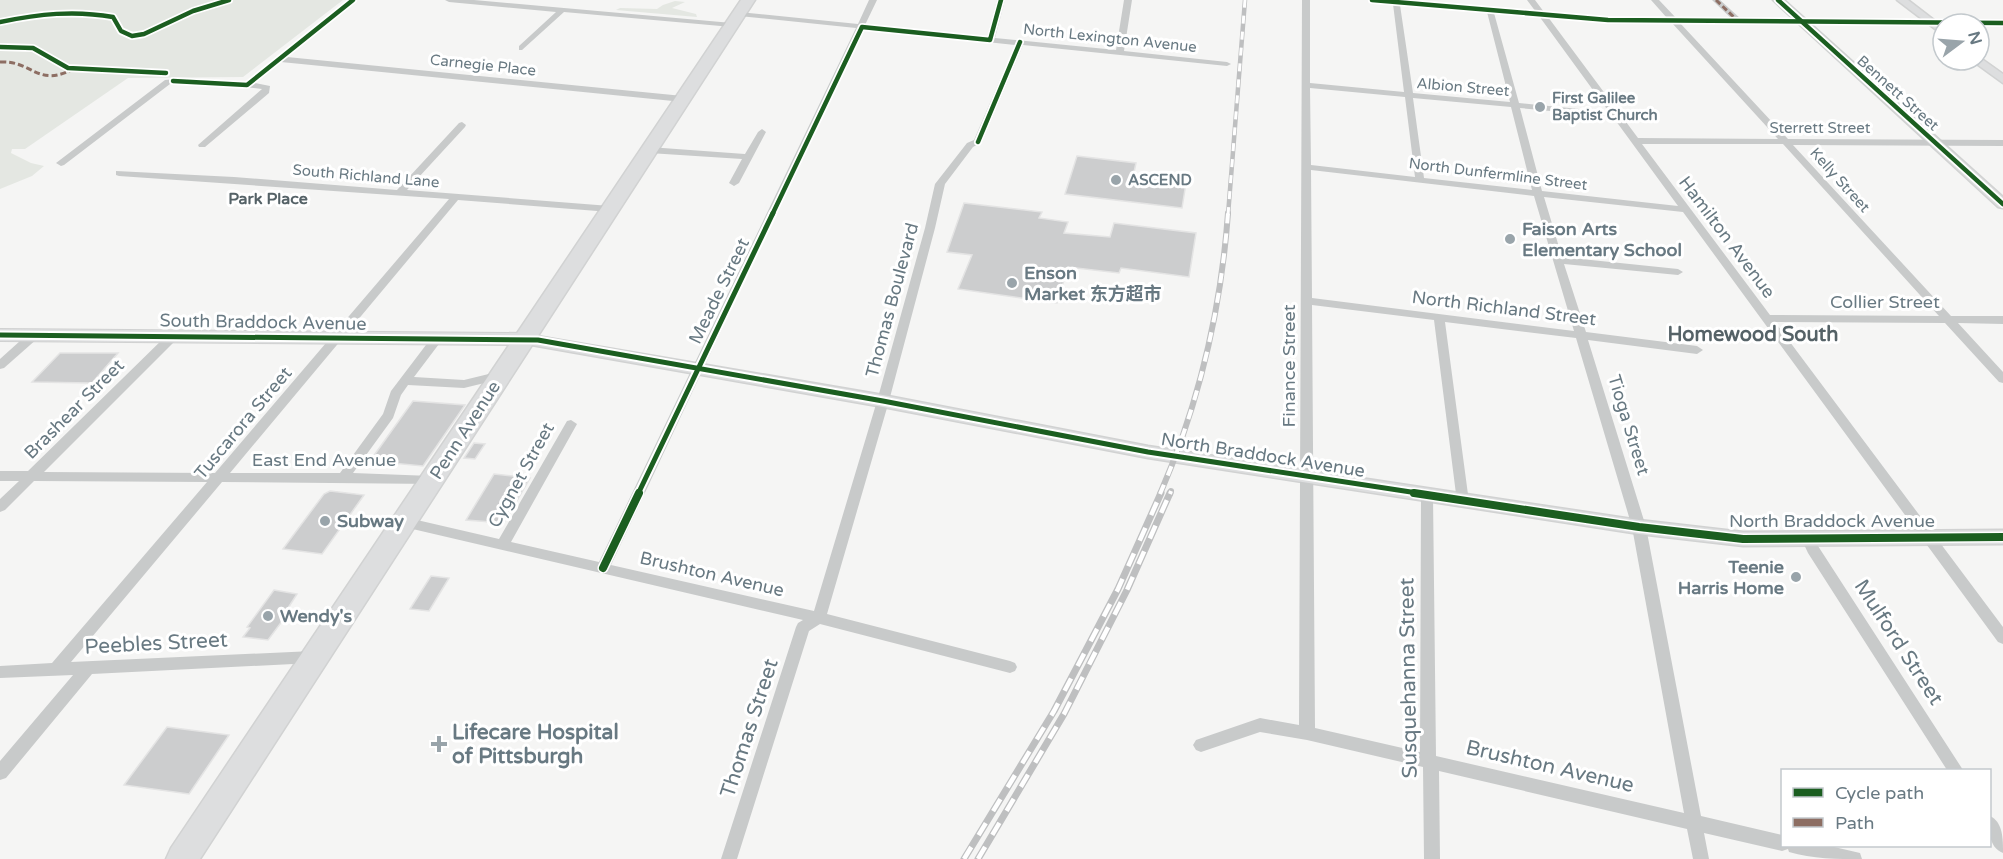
<svg xmlns="http://www.w3.org/2000/svg" width="2003" height="859" font-family="'Varela Round','Noto Sans SC',sans-serif">
  <style>
    .green { fill: #e4e7e2 }
    .building { fill: #cccdce; stroke: #e4e4e4; stroke-width: 1.5 }
    .lines { fill: none; stroke-linecap: round; stroke-linejoin: round }
    .secondary-casing { stroke: #d1d2d2; stroke-width: 3 }
    .primary-casing { stroke: #d0d1d1; stroke-width: 2 }
    .highway-casing { stroke: #d1d2d2; stroke-width: 3 }
    .street { fill: #c8caca; fill-rule: evenodd }
    .secondary { fill: #dddedf; fill-rule: evenodd }
    .primary { fill: #dddedf; fill-rule: evenodd }
    .highway { fill: #dddedf; fill-rule: evenodd }
    .rail-far2-casing { stroke: #bebfc0; stroke-width: 4.5 }
    .rail-far1-casing { stroke: #bebfc0; stroke-width: 6 }
    .rail-casing { stroke: #bebfc0; stroke-width: 7 }
    .rail-far2 { stroke: #fff; stroke-width: 3; stroke-dasharray: 8; stroke-linecap: butt }
    .rail-far1 { stroke: #fff; stroke-width: 4; stroke-dasharray: 10; stroke-linecap: butt }
    .rail { stroke: #fff; stroke-width: 4.5; stroke-dasharray: 14; stroke-linecap: butt }
    .quiet { stroke: #8d6e63; stroke-width: 3; stroke-dasharray: 6 3; stroke-linecap: butt }
    .cycleway-far2-casing { stroke: #fff; stroke-width: 8 }
    .cycleway-far1-casing { stroke: #fff; stroke-width: 9 }
    .cycleway-casing { stroke: #fff; stroke-width: 11 }
    .cycleway-far2 { stroke: #1b5e20; stroke-width: 4.5 }
    .cycleway-far1 { stroke: #1b5e20; stroke-width: 5 }
    .cycleway { stroke: #1b5e20; stroke-width: 8 }
    .poi-dot { fill: #99a4aa; stroke: #fff; stroke-width: 2 }
    .labels { text-anchor: middle; stroke-width: 6; stroke-linejoin: round; paint-order: stroke }
    .far-street-label { font-size: 15px; fill: #687982; stroke: #fff }
    .far-poi-label { font-size: 15px; font-weight: bold; fill: #687982; stroke: #fff; text-anchor: start }
    .far-neighbourhood-label { font-size: 16px; font-weight: bold; fill: #556267; stroke: #fff }
    .poi-label { font-size: 18px; font-weight: bold; fill: #687982; stroke: #fff; text-anchor: start }
    .street-label { font-size: 18px; fill: #687982; stroke: #fff }
    .neighbourhood-label { font-size: 20px; font-weight: bold; fill: #556267; stroke: #fff }
    .near-street-label { font-size: 21px; fill: #687982; stroke: #fff }
    .near-poi-label { font-size: 21px; font-weight: bold; fill: #687982; stroke: #fff; text-anchor: start }
  </style>
  <rect width="100%" height="100%" fill="#f5f5f4"/>
  <g class="green">
    <polygon points="0,0 343,0 243,77 128,78 25,149 12,149 11,153 31,163 44,166 32,176 0,189"/>
    <polygon points="675,1 685,2 672,8 696,14 697,17 616,10 620,8 657,9 663,5"/>
  </g>
  <g class="building">
    <polygon points="1077,156 1136,163 1133,177 1186,183 1182,208 1065,194"/>
    <polygon points="964,203 1042,212 1039,218 1068,222 1064,233 1110,237 1114,223 1196,233 1189,277 1121,268 1119,273 1068,267 1057,303 958,289 972,255 947,252"/>
    <polygon points="60,353 118,353 92,383 32,382"/>
    <polygon points="413,401 465,405 423,466 370,461"/>
    <polygon points="474,443 485,444 475,459 464,458"/>
    <polygon points="494,474 530,478 504,523 466,520"/>
    <polygon points="330,491 364,495 322,554 283,549 324,494"/>
    <polygon points="431,576 449,578 429,611 410,609"/>
    <polygon points="274,590 297,594 281,619 283,620 268,640 243,637 250,628 247,627"/>
    <polygon points="167,727 229,735 189,794 124,785"/>
  </g>
  <g class="lines">
    <g class="secondary-casing">
      <g id="secondary">
        <polygon points="1773,0 1784,0 2003,197 2003,208 1998,207"/>
        <polygon points="1897,0 1908,0 1943,27 1943,35"/>
        <polygon points="1979,57 2003,74 2003,83 1974,62 1972,60 1979,60"/>
        <polygon points="525,334 883,395 1148,446 1639,520 1743,532 2003,530 2003,544 1743,546 1639,534 1148,458 883,407 520,343 517,339 520,335"/>
      </g>
    </g>
    <g class="primary-casing">
      <polygon id="primary" points="0,329 525,333 531,335 534,339 531,343 525,345 0,341"/>
    </g>
    <g class="highway-casing">
      <polygon id="highway" points="741,0 755,0 200,859 166,859 171,848"/>
    </g>
    <g class="street">
      <polygon points="348,0 357,0 287,57 683,96 687,99 683,102 281,62 255,83 270,86 269,93 205,147 199,147 198,145 262,89 218,84 170,84 64,165 61,166 56,163 165,80 187,78 246,82"/>
      <polygon points="445,0 474,0 732,23 736,25 732,27 564,12 522,50 519,50 519,46 556,12 449,2"/>
      <path d="M869,0H877L865,25L987,37L997,0H1005L995,38L1116,50L1124,0H1132L1124,51L1227,62L1231,64L1227,66L1023,45L982,142L973,147L945,184L935,228L889,401L827,614L1010,661L1015,663L1017,667L1015,671L1010,673L820,624L809,631L737,859H721L796,627L798,623L803,620L404,527L399,526L398,522L399,518L404,517L499,539L567,421L571,420L577,424L511,542L599,562L856,28L739,16L735,14L739,12L858,24ZM863,29L1015,45L974,140L967,143L935,184L925,228L877,401L814,611L611,565Z"/>
      <path d="M1302,0H1310V83L1404,92L1393,4L1372,2L1368,0H1398L1536,12L1527,0H1535L1544,12L1608,18H1667L1651,0H1659L1676,18L1732,19L1712,0H1720L1741,19L2003,21V25L1680,23L1788,139L2003,140V146L1793,145L1951,316H2003V324L1958,323L2003,372V383L1999,382L1945,323L1775,322L2003,627V644L1998,642L1683,212L1544,197L1562,257L1678,269L1683,272L1678,275L1564,264L1586,332L1697,346L1703,350L1697,354L1588,340L1646,527L1701,816L1782,835V846H1830L1860,853L1862,859C1838,859 1812,859 1789,852L1788,849L1782,851L1704,833L1709,859H1693L1687,829L1439,771L1440,859H1424L1423,767L1307,740L1260,732L1201,752L1196,750L1193,745L1196,740L1260,718L1299,725ZM1400,5L1487,12L1510,102L1413,93ZM1494,13L1539,16L1609,112L1519,103ZM1548,17L1608,22L1672,23L1778,139L1638,138ZM1310,88L1405,97L1415,177L1311,165ZM1413,98L1511,107L1532,190L1424,178ZM1520,108L1613,117L1678,206L1542,191ZM1642,144H1783L1939,316L1770,315ZM1311,170L1534,196L1574,331L1312,298ZM1312,305L1434,320L1457,502L1458,505H1468L1469,502L1445,322L1576,338L1632,527L1684,813L1436,756L1433,496L1431,493H1423L1421,496L1420,752L1315,728Z"/>
      <polygon points="462,122 466,125 465,127 407,190 610,206 615,209 610,212 458,200 230,473 340,473 383,414 391,391 432,337 436,336 442,340 414,377 464,380 501,371 507,375 505,378 464,388 408,385 401,395 393,418 353,473 431,476 435,478 437,481 435,484 222,482 71,662 313,651 318,653 320,657 318,661 313,663 92,674 6,778 0,780 0,761 73,675 0,678 0,666 52,663 207,482 34,481 5,510 0,512 0,499 19,481 0,481 0,471 28,471 169,333 173,332 179,336 177,339 44,472 215,473 449,199 119,176 116,175 116,171 234,177 397,190 459,123"/>
      <polygon points="762,129 766,132 739,183 734,186 729,183 742,159 649,153 644,150 649,147 745,154 758,132"/>
      <polygon points="34,331 38,332 39,335 38,338 4,368 0,369 0,359 30,332"/>
      <polygon points="1808,533 1813,534 1818,546 1963,770 1947,770 1808,553 1801,538 1803,534"/>
      <path d="M1990,816C2003,822 2003,839 2003,853C1988,847 1989,830 1990,816Z"/>
    </g>
    <use href="#secondary" class="secondary"/>
    <use href="#primary" class="primary"/>
    <use href="#highway" class="highway"/>
    <g class="rail-far2-casing">
      <polyline id="rail-far2" points="1228,215 1245,0"/>
    </g>
    <g class="rail-far1-casing">
      <g id="rail-far1">
        <path d="M1160,494C1199,404 1221,310 1228,213"/>
        <polyline points="1170,494 1171,491"/>
      </g>
    </g>
    <g class="rail-casing">
      <g id="rail">
        <polyline points="964,859 1054,711 1118,589 1161,493"/>
        <polyline points="978,859 1064,714 1127,590 1170,493"/>
      </g>
    </g>
    <use href="#rail-far2" class="rail-far2"/>
    <use href="#rail-far1" class="rail-far1"/>
    <use href="#rail" class="rail"/>
    <g class="quiet">
      <polyline points="1716,0 1738,21"/>
      <path d="M0,62C33,60 37,89 75,68"/>
    </g>
    <g class="cycleway-far2-casing">
      <g id="cycleway-far2">
        <polyline points="1372,0 1608,20 2003,23"/>
        <polyline points="1778,0 2003,204"/>
        <path d="M0,22C39,14 74,10 113,17L121,31L132,36L144,34L193,11L229,0"/>
        <polyline points="0,47 33,48 68,68 166,73"/>
        <polyline points="173,81 247,85 353,0"/>
        <polyline points="978,142 1020,42"/>
        <polyline points="772,215 862,27 990,40 1001,0"/>
      </g>
    </g>
    <g class="cycleway-far1-casing">
      <g id="cycleway-far1">
        <polyline points="0,335 538,340 883,401 1148,452 1424,494"/>
        <polyline points="638,494 773,213"/>
      </g>
    </g>
    <g class="cycleway-casing">
      <g id="cycleway">
        <polyline points="1414,493 1639,527 1743,539 2003,537"/>
        <polyline points="603,568 639,493"/>
      </g>
    </g>
    <use href="#cycleway-far2" class="cycleway-far2"/>
    <use href="#cycleway-far1" class="cycleway-far1"/>
    <use href="#cycleway" class="cycleway"/>
  </g>
  <g class="poi-dot">
    <circle cx="1540" cy="107" r="6"/>
    <circle cx="1116" cy="180" r="6"/>
    <circle cx="1510" cy="239" r="6"/>
    <circle cx="1012" cy="283" r="6"/>
    <circle cx="325" cy="521" r="6"/>
    <circle cx="1796" cy="577" r="6"/>
    <circle cx="268" cy="616" r="6"/>
    <path d="M436 735h6v6h6v6h-6v6h-6v-6h-6v-6h6z"/>
  </g>
  <g class="labels">
    <g class="far-street-label">
      <text transform="translate(1110 38) rotate(6)" y="5">North Lexington Avenue</text>
      <text transform="translate(483 65) rotate(6)" y="5">Carnegie Place</text>
      <text transform="translate(1463 87) rotate(5)" y="5">Albion Street</text>
      <text transform="translate(1898 93) rotate(42)" y="5">Bennett Street</text>
      <text x="1820" y="133">Sterrett Street</text>
      <text transform="translate(1498 174) rotate(7)" y="5">North Dunfermline Street</text>
      <text transform="translate(366 176) rotate(5)" y="5">South Richland Lane</text>
      <text transform="translate(1840 180) rotate(48)" y="5">Kelly Street</text>
    </g>
    <g class="far-poi-label">
      <text x="1552" y="103">First Galilee<tspan x="1552" dy="17">Baptist Church</tspan></text>
      <text x="1128" y="185">ASCEND</text>
    </g>
    <g class="far-neighbourhood-label">
      <text x="268" y="204">Park Place</text>
    </g>
    <g class="poi-label">
      <text x="1522" y="235">Faison Arts<tspan x="1522" dy="21">Elementary School</tspan></text>
      <text x="1024" y="279">Enson<tspan x="1024" dy="21">Market 东方超市</tspan></text>
      <text x="337" y="527">Subway</text>
      <text x="1784" y="573" text-anchor="end">Teenie<tspan x="1784" dy="21">Harris Home</tspan></text>
      <text x="280" y="622">Wendy's</text>
    </g>
    <g class="street-label">
      <text transform="translate(1727 237) rotate(53)" y="6">Hamilton Avenue</text>
      <text transform="translate(719 291) rotate(-64)" y="6">Meade Street</text>
      <text transform="translate(892 300) rotate(-75)" y="6">Thomas Boulevard</text>
      <text x="1885" y="308">Collier Street</text>
      <text transform="translate(1504 308) rotate(7)" y="6">North Richland Street</text>
      <text transform="translate(263 322) rotate(1)" y="6">South Braddock Avenue</text>
      <text transform="translate(1289 366) rotate(-90)" y="6">Finance Street</text>
      <text transform="translate(74 409) rotate(-45)" y="6">Brashear Street</text>
      <text transform="translate(243 423) rotate(-50)" y="6">Tuscarora Street</text>
      <text transform="translate(1629 425) rotate(73)" y="6">Tioga Street</text>
      <text transform="translate(465 430) rotate(-57)" y="6">Penn Avenue</text>
      <text transform="translate(1263 455) rotate(9)" y="6">North Braddock Avenue</text>
      <text x="324" y="466">East End Avenue</text>
      <text transform="translate(521 475) rotate(-61)" y="6">Cygnet Street</text>
      <text x="1832" y="527">North Braddock Avenue</text>
      <text transform="translate(712 574) rotate(13)" y="6">Brushton Avenue</text>
    </g>
    <g class="neighbourhood-label">
      <text x="1753" y="341">Homewood South</text>
    </g>
    <g class="near-street-label">
      <text transform="translate(1899 642) rotate(57)" y="7">Mulford Street</text>
      <text transform="translate(156 643) rotate(-3)" y="7">Peebles Street</text>
      <text transform="translate(1408 678) rotate(-91)" y="7">Susquehanna Street</text>
      <text transform="translate(749 728) rotate(-72)" y="7">Thomas Street</text>
      <text transform="translate(1550 766) rotate(13)" y="7">Brushton Avenue</text>
    </g>
    <g class="near-poi-label">
      <text x="452" y="739">Lifecare Hospital<tspan x="452" dy="24">of Pittsburgh</tspan></text>
    </g>
  </g>
  <rect x="1781" y="769" width="210" height="78" fill="#ffffff" stroke="#c3c9cd" stroke-width="1.5"/>
  <rect x="1793" y="788" width="30" height="9" fill="#1b5e20" stroke="#c3c9cd" stroke-width="1.5"/>
  <text x="1835" y="799" font-size="18" fill="#687982">Cycle path</text>
  <rect x="1793" y="818" width="30" height="9" fill="#8d6e63" stroke="#c3c9cd" stroke-width="1.5"/>
  <text x="1835" y="829" font-size="18" fill="#687982">Path</text>
  <g transform="translate(1961 42) rotate(74)"><circle r="28" fill="#ffffff" stroke="#c3c9cd" stroke-width="1.5"/>
  <path d="M0-4.5L10 22L0 15L-10 22Z" fill="#99a4aa"/>
  <text y="-9" font-size="16" font-weight="bold" text-anchor="middle" fill="#687982">N</text>
  </g>
</svg>
